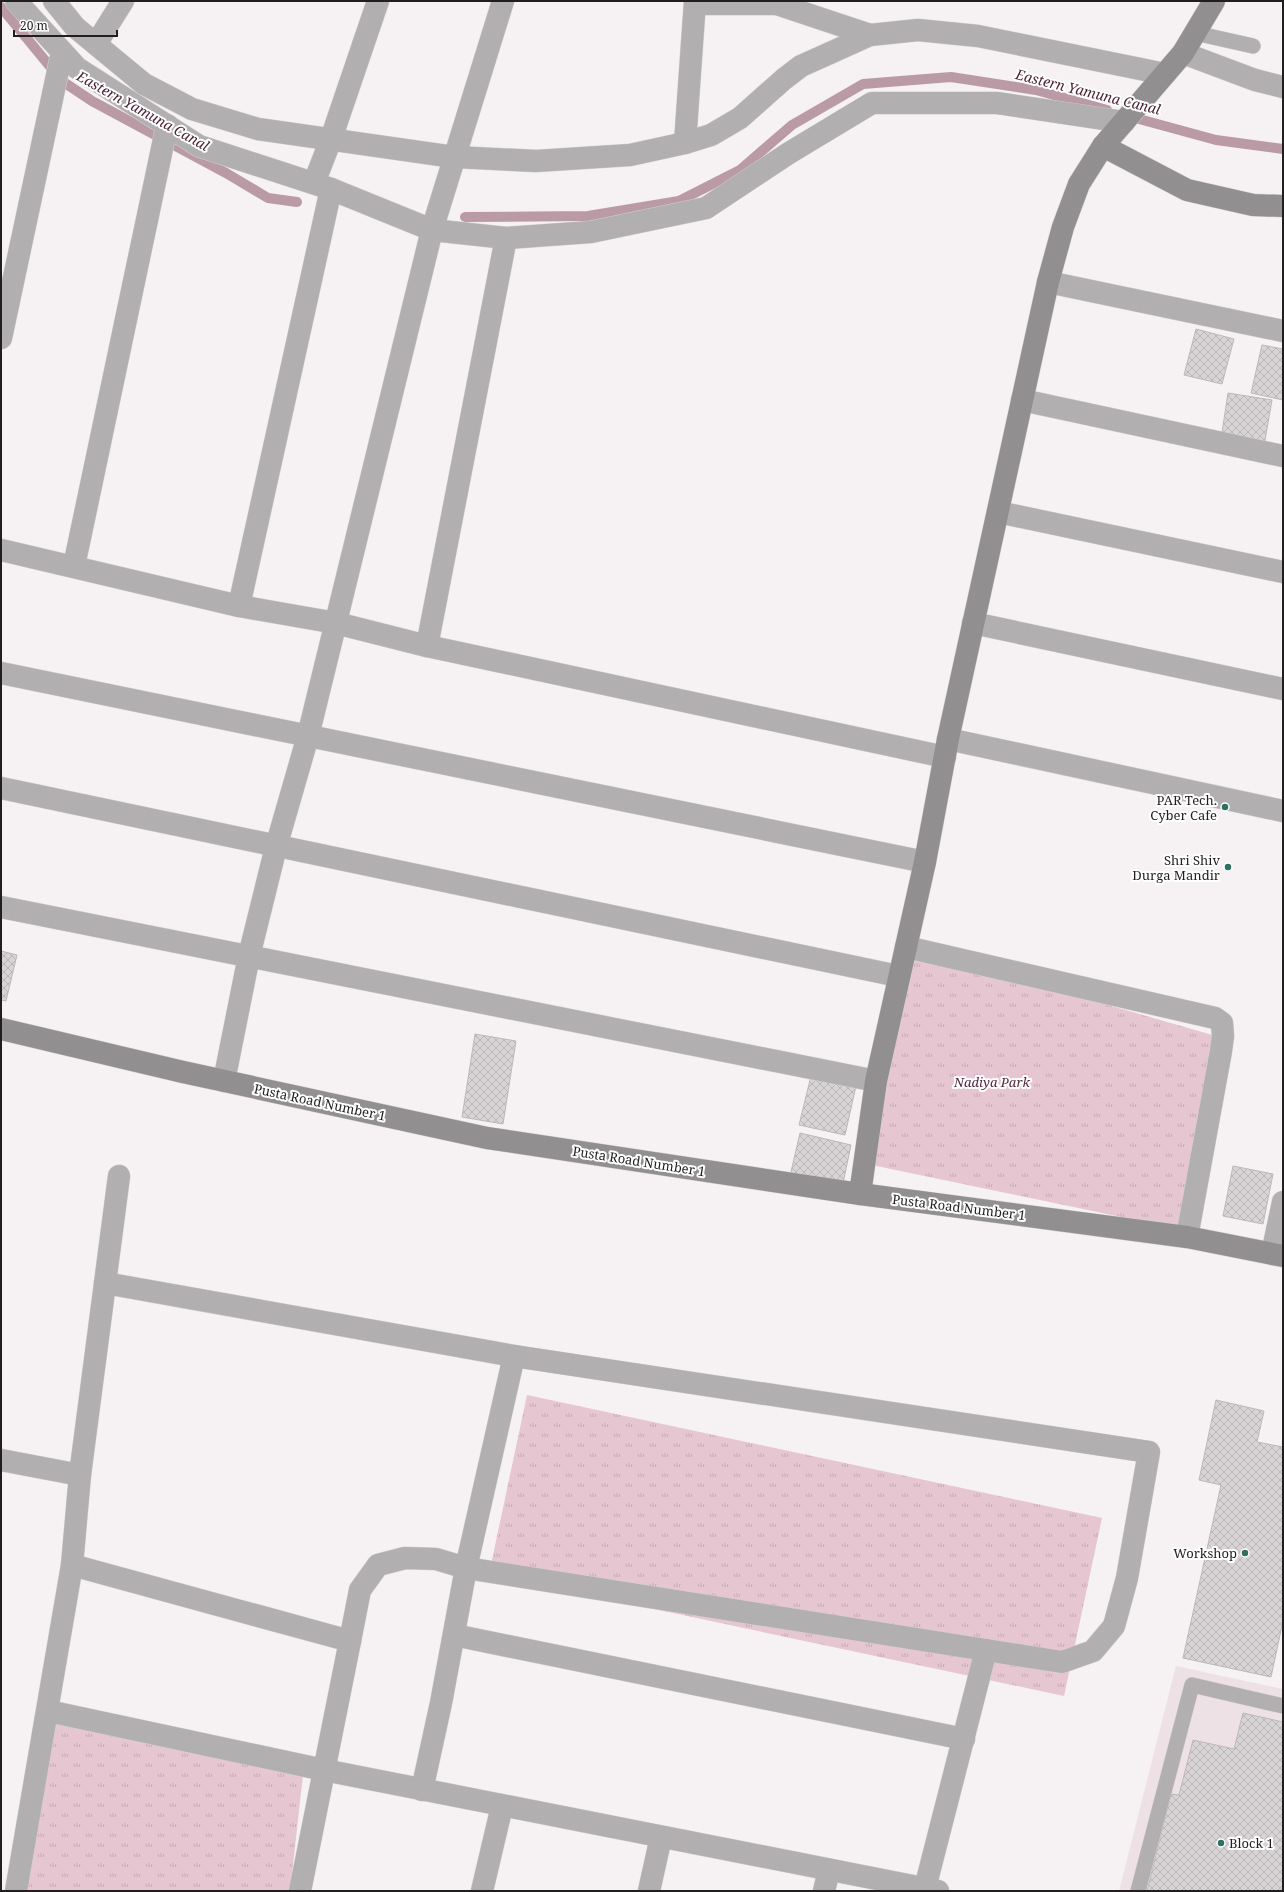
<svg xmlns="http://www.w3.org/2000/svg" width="1284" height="1892" font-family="'Noto Serif',serif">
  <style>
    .built { fill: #eee1e6 }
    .park { fill: url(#park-tufts) }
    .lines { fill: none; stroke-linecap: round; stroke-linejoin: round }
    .stream { stroke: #ba9ba5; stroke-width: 10 }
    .building { fill: url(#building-cross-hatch); stroke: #bcb8b9 }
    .lane-casing { stroke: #d4cfd1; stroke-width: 16 }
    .street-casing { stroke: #d4cfd1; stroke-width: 23 }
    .secondary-casing { stroke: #d4cfd1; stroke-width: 23 }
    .lane { stroke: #b1afb0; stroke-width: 15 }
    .street { stroke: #b1afb0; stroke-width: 22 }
    .secondary { stroke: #918f90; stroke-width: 22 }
    .poi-dot { fill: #2e7061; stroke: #fff; stroke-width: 1.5 }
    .labels { text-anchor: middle; stroke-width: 4; stroke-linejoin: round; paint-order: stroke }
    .poi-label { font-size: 13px; fill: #201e1e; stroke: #fff; text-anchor: end }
    .park-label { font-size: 13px; font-style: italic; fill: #54283a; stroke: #fff }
    .street-label { font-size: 13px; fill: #201e1e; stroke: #fff }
    .water-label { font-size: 14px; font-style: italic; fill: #491e30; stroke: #fff }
  </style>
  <defs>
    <pattern id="park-tufts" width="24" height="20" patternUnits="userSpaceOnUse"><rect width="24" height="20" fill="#e6c6d1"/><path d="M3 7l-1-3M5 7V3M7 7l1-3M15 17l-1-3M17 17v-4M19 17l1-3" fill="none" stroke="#c5aab3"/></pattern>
    <pattern id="building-cross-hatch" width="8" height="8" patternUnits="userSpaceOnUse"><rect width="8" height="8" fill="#d8d4d5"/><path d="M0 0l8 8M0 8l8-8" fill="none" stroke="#b9b6b6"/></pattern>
  </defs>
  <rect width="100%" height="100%" fill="#f6f1f3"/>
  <polygon class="built" points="1176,1666 1283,1689 1283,1891 1119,1891"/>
  <g class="park">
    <polygon points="906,947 1223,1038 1179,1229 867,1164"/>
    <polygon points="527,1395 1102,1518 1064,1696 489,1574"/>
    <polygon points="48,1711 304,1766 290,1891 16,1891"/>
  </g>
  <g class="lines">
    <g class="stream">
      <polyline points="1,7 62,81 92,101 226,173 268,198 297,202"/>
      <polyline points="1128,116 1216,140 1283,149"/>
      <polyline points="465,217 588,216 679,201 740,170 792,125 863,84 951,77 1036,90 1107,110"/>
    </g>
  </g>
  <g class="building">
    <polygon points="1196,329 1234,339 1222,384 1184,375"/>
    <polygon points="1262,345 1283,349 1283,400 1251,393"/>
    <polygon points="1228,393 1272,400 1264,446 1221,439"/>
    <polygon points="1,951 17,955 6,1001 1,1000"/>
    <polygon points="475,1034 516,1041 503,1124 462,1117"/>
    <polygon points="811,1076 856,1086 845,1135 799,1125"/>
    <polygon points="800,1133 851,1145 842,1188 790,1176"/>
    <polygon points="1233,1166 1273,1174 1263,1224 1223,1216"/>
    <polygon points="1216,1400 1264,1411 1257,1442 1283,1447 1283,1621 1271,1677 1183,1658 1221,1485 1199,1480"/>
    <polygon points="1243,1713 1283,1722 1283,1891 1147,1891 1171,1794 1179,1795 1193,1740 1234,1749"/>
  </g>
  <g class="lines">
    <g class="lane-casing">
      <g id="lane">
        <polyline points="1195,33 1253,46"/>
        <polyline points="1138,1891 1192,1685 1283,1706"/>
      </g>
    </g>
    <g class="street-casing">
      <g id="street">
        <polyline points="16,1 77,68 199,146 331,189 432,230 506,238 591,232 706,208 789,153 872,103 997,103 1124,122"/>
        <polyline points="54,1 75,27 144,84 192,109 258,129 454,157 536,161 630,155 685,143 711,135 740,118 784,79 801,66 870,35 918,30 978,36 1165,74"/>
        <polyline points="695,4 777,4 870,35"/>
        <polyline points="96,44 123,1"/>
        <polyline points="1183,53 1255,80 1283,87"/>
        <polyline points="685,143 695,1"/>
        <polyline points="314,183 331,139 378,1"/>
        <polyline points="1048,282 1283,331"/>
        <polyline points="1,338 62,52"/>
        <polyline points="1022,400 1283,456"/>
        <polyline points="998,512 1283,572"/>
        <polyline points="1,550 239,606 336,623 427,646 945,757"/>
        <polyline points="74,566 167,125"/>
        <polyline points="239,606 331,189"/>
        <polyline points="973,623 1283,689"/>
        <polyline points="427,646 506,238"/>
        <polyline points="1,673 925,862"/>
        <polyline points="948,739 1283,811"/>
        <polyline points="1,788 898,976"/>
        <polyline points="1,907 876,1081"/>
        <polyline points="906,947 1215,1018 1222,1023 1223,1036 1221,1051 1187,1237"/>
        <polyline points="224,1081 249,956 276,847 308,736 432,230 503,1"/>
        <polyline points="1272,1254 1283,1202"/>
        <polyline points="105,1283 514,1356 1149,1452 1127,1578 1114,1626 1093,1651 1062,1662 466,1568 436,1559 405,1558 378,1565 360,1590 350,1641"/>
        <polyline points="1,1460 80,1475"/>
        <polyline points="72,1565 350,1641 300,1891"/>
        <polyline points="454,1635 964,1739"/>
        <polyline points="48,1711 324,1770 938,1891"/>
        <polyline points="422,1790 441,1703 466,1568 514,1356"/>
        <polyline points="925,1888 986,1650"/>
        <polyline points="16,1891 72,1565 80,1475 119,1176"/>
        <polyline points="482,1891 502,1806"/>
        <polyline points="649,1891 661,1837"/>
        <polyline points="824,1891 829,1870"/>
      </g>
    </g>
    <g class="secondary-casing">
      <g id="secondary">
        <polyline points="1103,146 1187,190 1253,205 1283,206"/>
        <polyline points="1,1029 183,1072 487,1138 860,1194 1187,1237 1283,1256"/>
        <polyline points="860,1194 876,1081 925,862 948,739 1048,282 1063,227 1079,184 1103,146 1183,53 1214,1"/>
      </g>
    </g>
    <use href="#lane" class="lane"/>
    <use href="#street" class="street"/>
    <use href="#secondary" class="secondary"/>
  </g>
  <g class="poi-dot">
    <circle cx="1225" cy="807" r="4"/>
    <circle cx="1228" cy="867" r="4"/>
    <circle cx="1245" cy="1553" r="4"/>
    <circle cx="1221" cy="1843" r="4"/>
  </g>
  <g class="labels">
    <g class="poi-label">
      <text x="1217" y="805">PAR Tech.<tspan x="1217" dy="15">Cyber Cafe</tspan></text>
      <text x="1220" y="865">Shri Shiv<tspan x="1220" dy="15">Durga Mandir</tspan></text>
      <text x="1237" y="1558">Workshop</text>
      <text x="1229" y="1848" text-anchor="start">Block 1</text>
    </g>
    <g class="park-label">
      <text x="992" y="1087">Nadiya Park</text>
    </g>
    <g class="street-label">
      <text transform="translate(320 1102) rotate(12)" y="5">Pusta Road Number 1</text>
      <text transform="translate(639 1161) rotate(9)" y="5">Pusta Road Number 1</text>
      <text transform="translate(959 1207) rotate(7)" y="5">Pusta Road Number 1</text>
    </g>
    <g class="water-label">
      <text transform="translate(1088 92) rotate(14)" y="5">Eastern Yamuna Canal</text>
      <text transform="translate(143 111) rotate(29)" y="5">Eastern Yamuna Canal</text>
    </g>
  </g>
  <rect width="1284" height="1892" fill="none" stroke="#201e1e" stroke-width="4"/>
  <path d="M14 30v6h103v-6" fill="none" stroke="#201e1e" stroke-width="2"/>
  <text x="20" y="30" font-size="12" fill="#201e1e" stroke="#ffffff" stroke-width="3" paint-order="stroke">20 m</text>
</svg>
